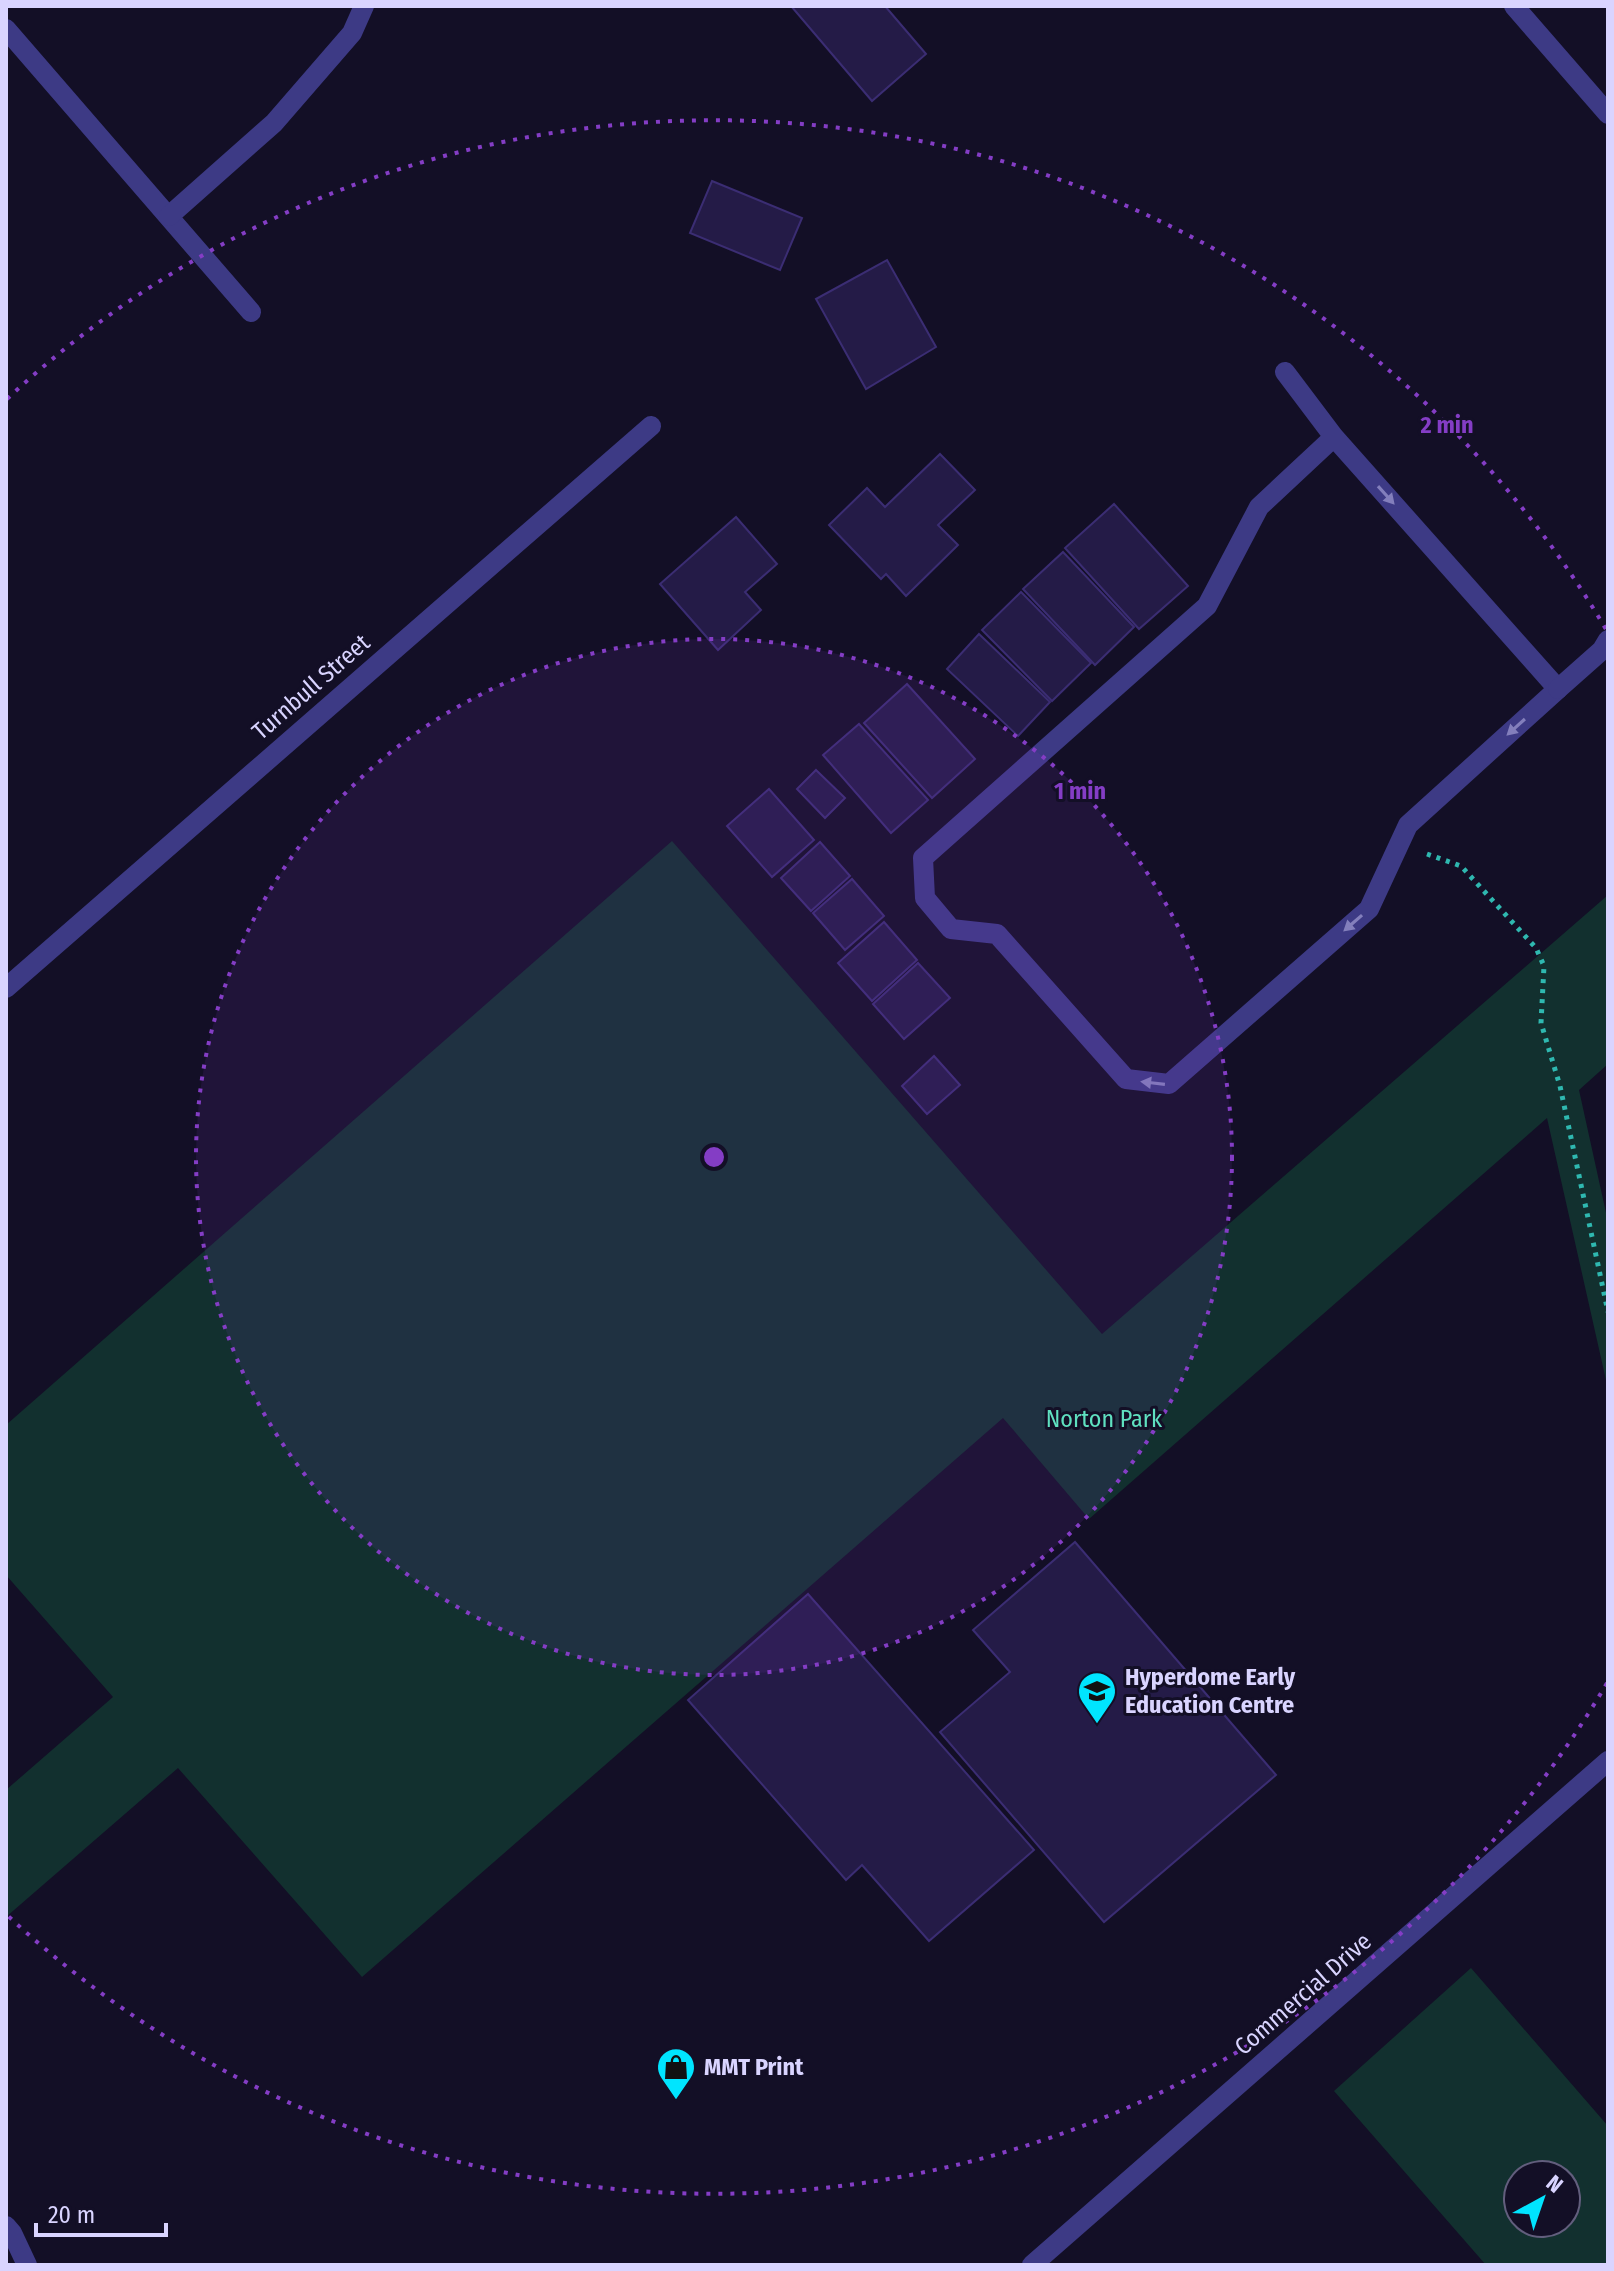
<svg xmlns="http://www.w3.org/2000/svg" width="1614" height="2271" font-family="'Fira Sans Condensed',sans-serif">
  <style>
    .green { fill: #12302f; fill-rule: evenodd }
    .building { fill: #241b47; stroke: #3b2d73; stroke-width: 2 }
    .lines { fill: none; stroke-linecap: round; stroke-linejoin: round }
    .path { stroke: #2fb8b0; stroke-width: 5; stroke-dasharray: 4 6; stroke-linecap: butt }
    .minor { stroke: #3d3a85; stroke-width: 20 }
    .oneway { fill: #837fbc }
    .ring { fill: none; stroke: #843dc5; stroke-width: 4; stroke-dasharray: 4 8 }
    .labels { text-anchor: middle; stroke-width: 6; stroke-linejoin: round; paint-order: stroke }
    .street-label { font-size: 24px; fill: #d9d4ff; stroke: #130f26 }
    .park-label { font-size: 24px; fill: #5fe0c0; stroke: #130f26 }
    .poi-label { font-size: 24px; font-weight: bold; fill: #d9d4ff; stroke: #130f26; text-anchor: start }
    .centre { fill: #843dc5; stroke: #130f26; stroke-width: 4 }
    .ring-label { font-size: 24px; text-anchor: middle; font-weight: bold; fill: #843dc5; stroke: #130f26; stroke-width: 6; stroke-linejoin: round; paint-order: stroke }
  </style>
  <rect width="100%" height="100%" fill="#130f26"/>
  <g class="green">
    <polygon points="672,841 1102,1334 1608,895 1608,1064 1579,1090 1608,1222 1608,1389 1547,1118 1089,1519 1003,1418 362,1977 178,1768 6,1917 6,1790 113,1697 6,1575 6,1425"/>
    <path d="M1471,1968L1608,2126V2265H1486L1334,2091ZM1566,2175V2223H1518V2175Z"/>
  </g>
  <g class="building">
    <polygon points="791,6 885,6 926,54 872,101"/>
    <polygon points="712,181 802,218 780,270 690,233"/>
    <polygon points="887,260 936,347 866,389 816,299"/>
    <polygon points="940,454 975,490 938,525 958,545 906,596 886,574 881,579 829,525 867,488 885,507"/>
    <polygon points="1114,504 1188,586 1139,629 1065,548"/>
    <polygon points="736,517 777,564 745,592 761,610 718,650 660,584"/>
    <polygon points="1063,552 1134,627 1095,665 1023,589"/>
    <polygon points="1021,592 1091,663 1052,701 982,630"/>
    <polygon points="979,634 1050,702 1018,736 947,669"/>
    <polygon points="907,684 975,759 932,798 864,723"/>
    <polygon points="859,724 928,800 891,833 823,755"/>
    <polygon points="816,770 845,798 825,818 797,789"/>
    <polygon points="769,789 814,840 772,877 727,826"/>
    <polygon points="820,842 850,876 811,911 781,878"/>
    <polygon points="852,879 884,916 845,950 813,913"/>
    <polygon points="884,922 917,960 872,1001 838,963"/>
    <polygon points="918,963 950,998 904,1039 873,1004"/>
    <polygon points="934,1056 960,1085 927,1114 902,1086"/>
    <polygon points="1075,1542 1276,1775 1104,1922 940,1732 1010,1672 973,1630"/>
    <polygon points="808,1594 1034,1850 929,1941 862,1865 846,1880 688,1700"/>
  </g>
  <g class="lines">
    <polyline class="path" points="1427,854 1461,866 1536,948 1544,966 1541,1023 1560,1086 1608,1312"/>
    <g class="minor">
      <polyline points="1514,6 1608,114"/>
      <polyline points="6,29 251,312"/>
      <polyline points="169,216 274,123 352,33 364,6"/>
      <polyline points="1285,372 1334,437 1558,689 1408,825 1369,909 1169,1084 1126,1079 997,934 951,929 925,898 923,858 1207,606 1259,507 1334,437"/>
      <polyline points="1558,689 1602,650 1608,640"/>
      <polyline points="6,988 651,426"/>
      <polyline points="6,2226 12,2233 27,2265"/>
      <polyline points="1032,2265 1608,1761"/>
    </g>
  </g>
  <defs><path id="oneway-solid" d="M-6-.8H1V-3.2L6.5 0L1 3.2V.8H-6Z" transform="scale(2)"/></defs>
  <g class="oneway">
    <use href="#oneway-solid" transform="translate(1386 495) rotate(48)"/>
    <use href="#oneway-solid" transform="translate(1516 727) rotate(138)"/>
    <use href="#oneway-solid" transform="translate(1353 923) rotate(139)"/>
    <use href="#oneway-solid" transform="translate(1153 1083) rotate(-173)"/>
  </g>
  <circle cx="714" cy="1157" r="518" fill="#843dc5" fill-opacity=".12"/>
  <g class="ring">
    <circle cx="714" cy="1157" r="518"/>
    <path d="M1607 1683A1036 1036 0 0 1 7 1915M7 399A1036 1036 0 0 1 1607 631"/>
  </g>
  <defs>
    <g id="school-pin" transform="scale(2)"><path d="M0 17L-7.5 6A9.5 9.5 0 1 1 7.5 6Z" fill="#00e5ff" stroke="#130f26"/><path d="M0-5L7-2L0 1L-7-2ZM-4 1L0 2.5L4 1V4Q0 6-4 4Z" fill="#111"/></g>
    <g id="shop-pin" transform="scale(2)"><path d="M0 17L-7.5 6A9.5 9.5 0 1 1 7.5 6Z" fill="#00e5ff" stroke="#130f26"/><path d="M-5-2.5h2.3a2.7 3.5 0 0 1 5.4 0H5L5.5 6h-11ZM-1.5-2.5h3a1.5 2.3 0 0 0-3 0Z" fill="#111"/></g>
  </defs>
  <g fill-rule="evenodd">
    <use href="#school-pin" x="1097" y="1691"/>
    <use href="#shop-pin" x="676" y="2067"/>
  </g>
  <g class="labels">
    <g class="street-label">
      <text transform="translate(311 687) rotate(-41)" y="8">Turnbull Street</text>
      <text transform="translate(1303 1994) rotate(-41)" y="8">Commercial Drive</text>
    </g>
    <g class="park-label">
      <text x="1104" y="1427">Norton Park</text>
    </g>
    <g class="poi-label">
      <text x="1125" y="1685">Hyperdome Early<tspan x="1125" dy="28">Education Centre</tspan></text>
      <text x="704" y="2075">MMT Print</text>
    </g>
  </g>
  <circle cx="714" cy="1157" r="12" class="centre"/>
  <g class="ring-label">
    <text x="1447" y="433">2 min</text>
    <text x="1080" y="799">1 min</text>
  </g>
  <rect width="1614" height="2271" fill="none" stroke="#d9d4ff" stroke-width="16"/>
  <g transform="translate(1542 2199) rotate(40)"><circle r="38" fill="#130f26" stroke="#625e7d" stroke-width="2"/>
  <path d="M0-6L14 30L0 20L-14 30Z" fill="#00e5ff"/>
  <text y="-12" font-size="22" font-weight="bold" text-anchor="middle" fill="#d9d4ff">N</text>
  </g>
  <path d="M36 2223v12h130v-12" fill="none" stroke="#d9d4ff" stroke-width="4"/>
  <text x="48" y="2223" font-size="24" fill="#d9d4ff" stroke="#130f26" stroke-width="6" paint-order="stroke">20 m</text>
</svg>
